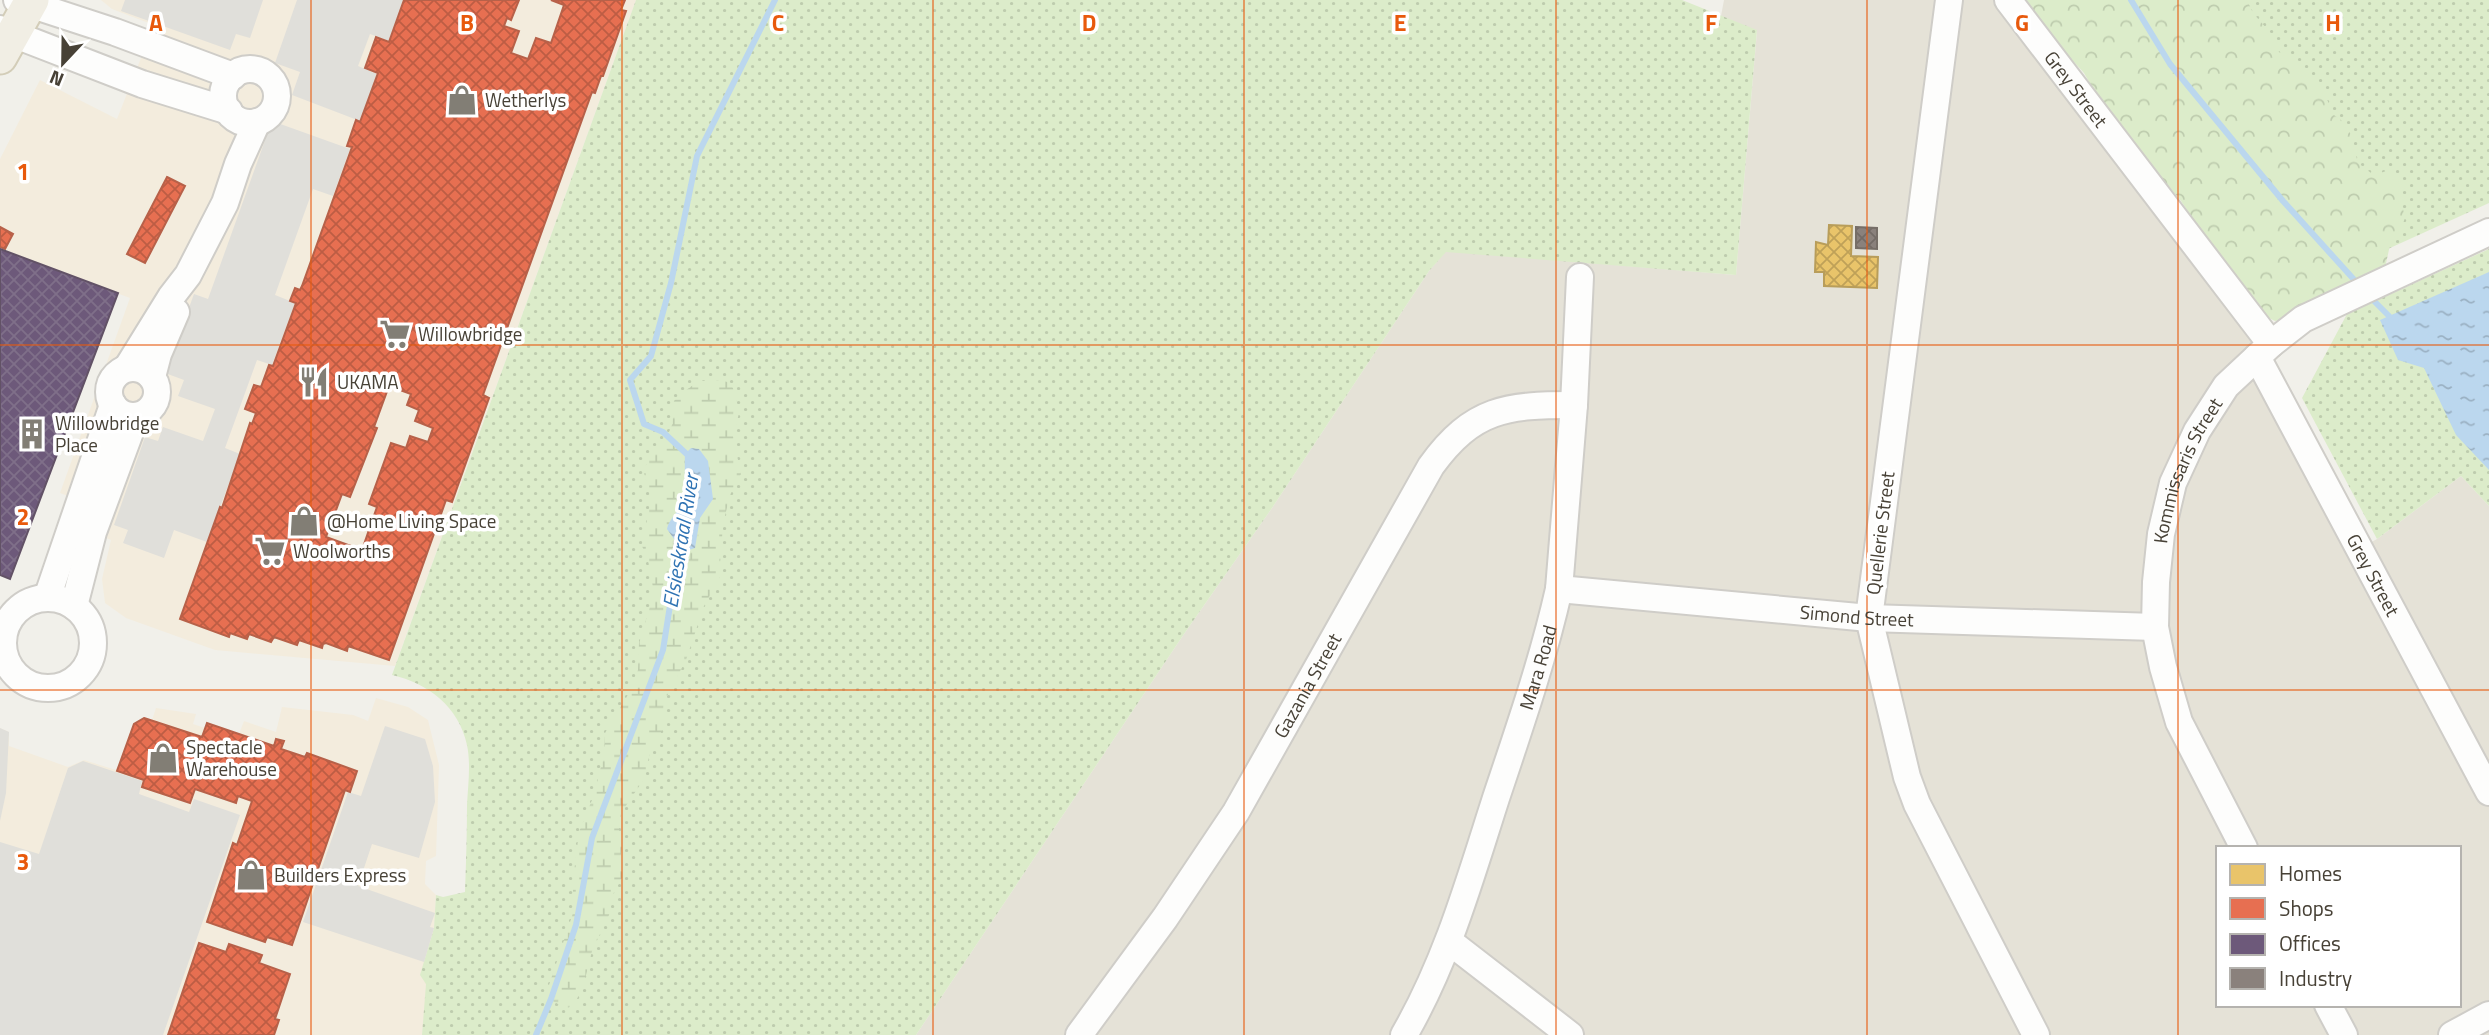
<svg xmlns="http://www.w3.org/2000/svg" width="2489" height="1035" font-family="'Titillium Web',sans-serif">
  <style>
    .residential { fill: #e5e2d7; fill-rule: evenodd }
    .commercial { fill: #f3ecdd }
    .grass { fill: url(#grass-dots) }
    .forest { fill: url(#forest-crowns) }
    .wetland { fill: url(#wetland-marsh); fill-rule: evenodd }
    .parking { fill: #e0dfda }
    .water { fill: url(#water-ripples) }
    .homes { fill: url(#homes-cross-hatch); stroke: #b89d5a; stroke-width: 2 }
    .shops { fill: url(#shops-cross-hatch); stroke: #b76149; stroke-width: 2; fill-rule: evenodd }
    .offices { fill: url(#offices-cross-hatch); stroke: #625266; stroke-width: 2 }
    .industry { fill: url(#industry-cross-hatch); stroke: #766e67; stroke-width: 2 }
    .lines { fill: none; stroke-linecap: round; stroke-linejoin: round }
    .stream { stroke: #bbd7ee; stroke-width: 6 }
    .minor-casing { stroke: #cfcdc8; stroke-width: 30 }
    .major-casing { stroke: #d3cdb8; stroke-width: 37 }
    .minor { stroke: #fdfdfc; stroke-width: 26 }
    .major { stroke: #f1eee4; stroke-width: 33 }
    .grid { fill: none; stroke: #e8590c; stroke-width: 2; stroke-opacity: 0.55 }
    .labels { text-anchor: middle; stroke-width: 7; stroke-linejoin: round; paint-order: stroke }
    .street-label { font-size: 19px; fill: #474136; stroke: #fff }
    .poi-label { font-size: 19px; fill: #474136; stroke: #fff; text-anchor: start }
    .water-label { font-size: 21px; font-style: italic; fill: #2f73b3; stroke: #fff }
    .grid-label { font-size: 23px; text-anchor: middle; font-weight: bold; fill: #e8590c; stroke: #fff; stroke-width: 7; stroke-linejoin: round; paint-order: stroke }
  </style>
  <defs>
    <pattern id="grass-dots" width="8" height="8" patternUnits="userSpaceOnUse" patternTransform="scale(1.75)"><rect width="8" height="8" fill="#dcecca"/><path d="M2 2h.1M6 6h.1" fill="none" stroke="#beccae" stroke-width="1.8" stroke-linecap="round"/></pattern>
    <pattern id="forest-crowns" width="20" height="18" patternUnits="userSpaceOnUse" patternTransform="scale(1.75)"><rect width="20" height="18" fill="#dcecca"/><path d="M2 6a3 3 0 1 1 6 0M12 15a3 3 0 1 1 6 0" fill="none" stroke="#beccae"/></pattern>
    <pattern id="wetland-marsh" width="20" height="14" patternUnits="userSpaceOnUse" patternTransform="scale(1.75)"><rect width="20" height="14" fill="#dcecca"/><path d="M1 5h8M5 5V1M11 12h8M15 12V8" fill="none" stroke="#beccae"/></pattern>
    <pattern id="water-ripples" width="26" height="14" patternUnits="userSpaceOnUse" patternTransform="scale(1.75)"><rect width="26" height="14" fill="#bbd7ee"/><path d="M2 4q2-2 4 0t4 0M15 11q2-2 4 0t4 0" fill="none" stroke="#9ab0c2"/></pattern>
    <pattern id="homes-cross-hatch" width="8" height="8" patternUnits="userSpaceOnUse" patternTransform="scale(1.75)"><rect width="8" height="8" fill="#e9c46a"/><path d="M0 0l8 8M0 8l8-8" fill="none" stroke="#bfa158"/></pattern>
    <pattern id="shops-cross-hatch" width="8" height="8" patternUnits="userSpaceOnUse" patternTransform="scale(1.75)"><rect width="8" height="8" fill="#e76f51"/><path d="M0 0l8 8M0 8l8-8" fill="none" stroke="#bd5d44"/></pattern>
    <pattern id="offices-cross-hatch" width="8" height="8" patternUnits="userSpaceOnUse" patternTransform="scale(1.75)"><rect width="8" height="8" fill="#6d597a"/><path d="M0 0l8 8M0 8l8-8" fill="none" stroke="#7f6f89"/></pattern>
    <pattern id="industry-cross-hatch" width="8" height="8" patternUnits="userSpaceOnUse" patternTransform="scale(1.75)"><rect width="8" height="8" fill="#8a817c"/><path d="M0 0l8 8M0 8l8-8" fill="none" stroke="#736b66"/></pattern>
  </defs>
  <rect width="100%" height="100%" fill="#f1f0ea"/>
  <path class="residential" d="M1724,0H2010L2273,344L2258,358L2361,548L2377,539L2461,476L2489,506V1035H916L1184,634L1272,508L1429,271L1446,251L1736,275L1757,31L1721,16ZM2218,848H2459V1005H2218Z"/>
  <g class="commercial">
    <polygon points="101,0 636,0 395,666 215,650 126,618 105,603 102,579 111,540 82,528 91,505 60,493 130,298 5,251 0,247 0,159 40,80 117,119 154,25 112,9"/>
    <polygon points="376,698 408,707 428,720 439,765 436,856 426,861 425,884 436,895 435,918 422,1035 0,1035 0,728 9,732 9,746 68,767 84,760 116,770 134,724 144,718 152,720 156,708 196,714 193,724 205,728 207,723 239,734 244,721 276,732 282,707 353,715 368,721"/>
  </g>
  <g class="grass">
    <path d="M636,0H1682L1757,30L1736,275L1446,252L1429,271L1272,508L1184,634L916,1035H422L426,984L420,975L434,928L436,895L443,897L465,892C466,863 467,834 467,805C468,785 471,764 467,745C459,707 428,683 392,675Z"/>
    <polygon points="2037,0 2489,0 2489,203 2269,303"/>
    <polygon points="2489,249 2489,506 2461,476 2377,539 2302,398 2347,314"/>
  </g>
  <polygon class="forest" points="2021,0 2247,0 2253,13 2274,37 2279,52 2311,74 2321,86 2334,115 2341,120 2350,133 2358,163 2371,173 2378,174 2386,171 2393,173 2398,180 2401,187 2400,195 2405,218 2399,233 2390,245 2385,268 2367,273 2331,291 2291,318 2275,321 2261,314 2239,288 2181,201 2128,138 2122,125 2096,94 2084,73 2028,12"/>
  <path class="wetland" d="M722,380L730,383L734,390L739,413L733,437L741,474L730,495L723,524L719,579L704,606L686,660L667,696L664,728L651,748L644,779L621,813L619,829L622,845L621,854L626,871L614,892L609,915L592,951L584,983L574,1006L566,1008L545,997L573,913V880L579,832L594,795L604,754L605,733L629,693L638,670L639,643L654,593L648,560L642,546L651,499L644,473L646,465L653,451L669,432L672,425L674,401L679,395L699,381ZM684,470L710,506C697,516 697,526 698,541L668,521C682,505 688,491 684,470Z"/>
  <g class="parking">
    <polygon points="125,0 263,0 250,38 236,34 230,50 121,11"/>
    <polygon points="297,0 403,0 389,41 370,34 358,66 377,74 360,121 292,95 300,72 275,63"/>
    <polygon points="272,121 350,149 333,196 313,189 275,295 295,303 272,365 257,360 225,448 240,454 207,542 174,530 164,558 123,543 128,530 114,525 145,437 158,441 163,427 203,441 215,409 178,396 184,380 165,373 194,294 208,299"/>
    <polygon points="385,726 425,739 433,766 435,802 419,858 372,844 358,886 435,913 430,927 434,928 424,962 303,922 348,792 361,796"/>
    <polygon points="0,728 9,732 6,793 0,821"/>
    <polygon points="83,761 142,781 139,794 189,812 194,799 240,815 163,1035 0,1035 0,842 39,854 68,768"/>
  </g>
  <g class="water">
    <polygon points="2489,272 2489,470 2456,435 2424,368 2398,360 2380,320"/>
    <path d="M691,448L699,449L708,461L713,499L700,518L695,548L683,552L667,529C669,519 677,514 681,505C687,487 684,472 685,454Z"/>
  </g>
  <polygon class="homes" points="1829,225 1852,226 1851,256 1878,257 1877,288 1824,286 1824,272 1815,272 1816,242 1828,245"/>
  <g class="shops">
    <path d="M404,0H519L511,20L507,18L504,26L519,31L511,53L528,59L536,38L551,43L564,5L551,0H625L621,10L626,11L603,76H601L595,93L592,92L483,395L489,398L452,502L446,500L389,660L348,646L347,651L326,643L323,644L322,648L299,640L297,645L274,637L271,642L249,634L247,639L230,633L229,637L180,619L220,507L222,508L250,423L252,424L256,413L245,409L254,385L261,387L269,365L273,366L296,303L290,301L295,288L300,290L302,286L352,147L347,146L356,120L360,122L378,73L365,68L376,37L389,42ZM389,386L411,394L407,405L419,410L415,421L433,428L428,442L410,436L406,448L391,443L369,504L377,507L362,550L326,537L342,494L350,497L377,428L374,427Z"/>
    <polygon points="167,177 185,186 145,263 127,254"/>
    <polygon points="0,227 13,234 5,249 0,247"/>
    <polygon points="144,718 202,737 207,723 274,746 276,739 284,741 281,749 305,757 307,753 357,771 350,792 345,790 292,945 267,937 265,942 207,922 233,843 237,845 252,801 238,796 236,803 195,789 190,803 142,787 144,780 117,771 134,724"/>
    <polygon points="199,943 226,952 229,944 262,955 259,963 290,974 275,1019 279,1020 274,1035 168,1035"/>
  </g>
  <polygon class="offices" points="0,249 118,293 10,579 0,575"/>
  <polygon class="industry" points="1856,227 1877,228 1877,249 1856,248"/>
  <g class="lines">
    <g class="stream">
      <polyline points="2131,0 2170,64 2283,201 2358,284"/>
      <polyline points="2368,295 2389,316"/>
      <polyline points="692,459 663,432 644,424 630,380 651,356 671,283 697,156 775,0"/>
      <polyline points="536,1035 551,999 576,925 592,838 663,650 680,542"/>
    </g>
    <g class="minor-casing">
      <g id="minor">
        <polyline points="17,0 115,32 233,76"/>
        <polyline points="1949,0 1869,618 1907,777 1917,804 2036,1035"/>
        <path id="s1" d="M2008,0L2271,344"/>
        <polyline points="0,29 142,84 229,111"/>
        <circle cx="250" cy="96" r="27"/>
        <path id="s2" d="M2257,357L2489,792"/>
        <circle cx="133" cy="392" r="24"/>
        <polyline points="127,368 171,297 188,275 225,203 238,164 257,122"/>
        <polyline points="152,377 158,354 176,312"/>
        <path id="s3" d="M1559,589L1869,618L2155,627"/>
        <circle cx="48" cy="643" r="45"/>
        <polyline points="47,598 113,405"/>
        <polyline points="74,606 93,532 136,416"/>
        <path id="s4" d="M2244,848L2179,722L2163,667L2155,627L2156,582L2161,534L2173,483L2197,431L2226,386L2271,344L2303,319L2489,232"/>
        <polyline points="1450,942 1570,1035"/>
        <polyline points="2328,1005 2344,1035"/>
        <path id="s5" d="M1079,1035L1165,918L1236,812L1431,466C1473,408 1507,405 1574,405"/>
        <path id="s6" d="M1404,1035C1447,961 1470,879 1496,798C1519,729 1543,660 1559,589L1574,405L1580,277"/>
        <polyline points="2452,1035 2489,1015"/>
      </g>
    </g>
    <g class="major-casing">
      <polyline id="major" points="0,57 32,0"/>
    </g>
    <use href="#minor" class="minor"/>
    <use href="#major" class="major"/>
  </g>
  <path class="grid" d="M311,0V1035M622,0V1035M933,0V1035M1244,0V1035M1556,0V1035M1867,0V1035M2178,0V1035M0,345H2489M0,690H2489"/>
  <defs>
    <g id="shop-bare" transform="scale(2.415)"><path d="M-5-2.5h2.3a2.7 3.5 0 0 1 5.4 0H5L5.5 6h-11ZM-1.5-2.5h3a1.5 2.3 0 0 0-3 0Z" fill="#827e75" stroke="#fff" stroke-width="2.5" paint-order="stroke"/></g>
    <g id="supermarket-bare" transform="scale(2.415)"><path d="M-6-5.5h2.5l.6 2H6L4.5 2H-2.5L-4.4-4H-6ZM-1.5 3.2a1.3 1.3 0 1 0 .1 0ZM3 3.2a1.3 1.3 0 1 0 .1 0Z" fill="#827e75" stroke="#fff" stroke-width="2.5" paint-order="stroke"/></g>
    <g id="restaurant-bare" transform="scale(2.415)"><path d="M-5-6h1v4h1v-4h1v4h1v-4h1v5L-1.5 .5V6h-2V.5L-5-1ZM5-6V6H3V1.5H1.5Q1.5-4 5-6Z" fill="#827e75" stroke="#fff" stroke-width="2.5" paint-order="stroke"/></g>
    <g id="building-bare" transform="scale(2.415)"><path d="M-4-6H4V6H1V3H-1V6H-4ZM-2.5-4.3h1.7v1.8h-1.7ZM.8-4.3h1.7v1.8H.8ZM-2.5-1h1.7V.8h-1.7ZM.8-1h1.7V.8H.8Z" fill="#827e75" stroke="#fff" stroke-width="2.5" paint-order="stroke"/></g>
  </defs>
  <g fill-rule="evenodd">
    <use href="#shop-bare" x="462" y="100"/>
    <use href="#supermarket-bare" x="395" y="334"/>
    <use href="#restaurant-bare" x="314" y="382"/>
    <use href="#building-bare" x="32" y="434"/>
    <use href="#shop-bare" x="304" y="521"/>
    <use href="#supermarket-bare" x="270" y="551"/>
    <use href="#shop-bare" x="163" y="758"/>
    <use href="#shop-bare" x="251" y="875"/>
  </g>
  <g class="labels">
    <g class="street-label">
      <text dy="7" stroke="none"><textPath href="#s1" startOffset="112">Grey Street</textPath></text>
      <text dy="7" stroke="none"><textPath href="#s4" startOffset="402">Kommissaris Street</textPath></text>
      <text transform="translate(1880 533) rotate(-83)" y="7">Quellerie Street</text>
      <text dy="7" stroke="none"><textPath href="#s2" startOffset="247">Grey Street</textPath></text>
      <text dy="7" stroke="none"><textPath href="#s3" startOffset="299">Simond Street</textPath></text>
      <text dy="7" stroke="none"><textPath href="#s6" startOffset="392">Mara Road</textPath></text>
      <text dy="7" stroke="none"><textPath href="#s5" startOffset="418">Gazania Street</textPath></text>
    </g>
    <g class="poi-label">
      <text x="485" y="107">Wetherlys</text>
      <text x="418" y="341">Willowbridge</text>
      <text x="337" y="389">UKAMA</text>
      <text x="55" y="430">Willowbridge<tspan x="55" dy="22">Place</tspan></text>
      <text x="327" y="528">@Home Living Space</text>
      <text x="293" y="558">Woolworths</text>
      <text x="186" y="754">Spectacle<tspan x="186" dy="22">Warehouse</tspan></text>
      <text x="274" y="882">Builders Express</text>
    </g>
    <g class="water-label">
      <text transform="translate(681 541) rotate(-81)" y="7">Elsieskraal River</text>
    </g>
  </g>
  <g class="grid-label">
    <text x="156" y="31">A</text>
    <text x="467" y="31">B</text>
    <text x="778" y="31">C</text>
    <text x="1089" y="31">D</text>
    <text x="1400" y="31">E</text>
    <text x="1711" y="31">F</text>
    <text x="2022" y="31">G</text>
    <text x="2333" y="31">H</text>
    <text x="23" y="180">1</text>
    <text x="23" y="525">2</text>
    <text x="23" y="870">3</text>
  </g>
  <rect x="2216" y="846" width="245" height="161" fill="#ffffff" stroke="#b5b3af" stroke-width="2"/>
  <rect x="2230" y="864" width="35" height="21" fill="#e9c46a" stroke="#b5b3af" stroke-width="2"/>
  <text x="2279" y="881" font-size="21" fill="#474136">Homes</text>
  <rect x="2230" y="898" width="35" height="21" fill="#e76f51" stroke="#b5b3af" stroke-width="2"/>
  <text x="2279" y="916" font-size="21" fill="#474136">Shops</text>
  <rect x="2230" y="934" width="35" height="21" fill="#6d597a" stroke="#b5b3af" stroke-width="2"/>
  <text x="2279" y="951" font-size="21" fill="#474136">Offices</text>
  <rect x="2230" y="968" width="35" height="21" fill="#8a817c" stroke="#b5b3af" stroke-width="2"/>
  <text x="2279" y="986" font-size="21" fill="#474136">Industry</text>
  <g transform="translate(63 63) rotate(202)" stroke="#ffffff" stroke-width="5" paint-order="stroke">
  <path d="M0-5L12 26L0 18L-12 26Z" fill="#474136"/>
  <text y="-10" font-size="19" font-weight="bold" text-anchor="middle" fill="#474136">N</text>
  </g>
</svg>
